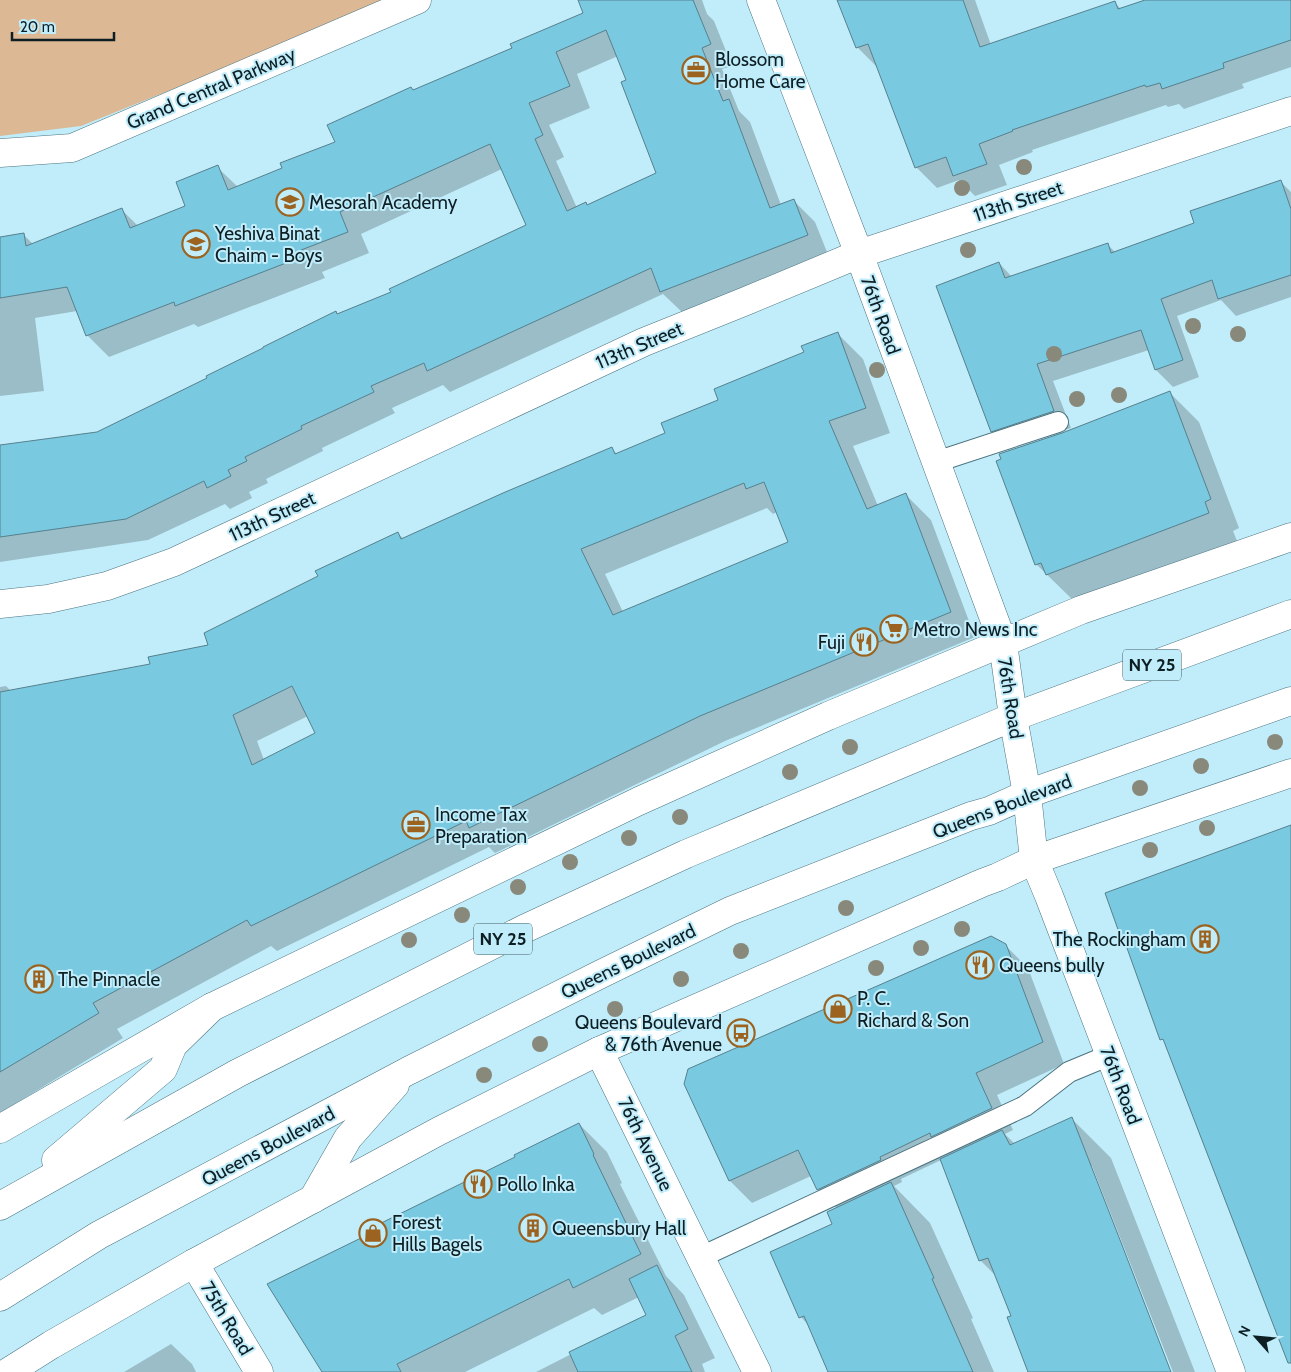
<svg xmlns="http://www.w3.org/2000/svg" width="1291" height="1372" font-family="Cabin,sans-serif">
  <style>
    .green { fill: #dcb894 }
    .shadow { fill: #0003; fill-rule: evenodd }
    .building { fill: #79c9e1; stroke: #57808d; fill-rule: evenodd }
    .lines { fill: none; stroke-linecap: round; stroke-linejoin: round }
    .lane-casing { stroke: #4b7480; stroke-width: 22 }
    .street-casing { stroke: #4b7480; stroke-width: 29 }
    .secondary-casing { stroke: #4b7480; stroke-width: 29 }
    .primary-casing { stroke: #4b7480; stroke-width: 29 }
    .lane { stroke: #fff; stroke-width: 20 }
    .street { stroke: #fff; stroke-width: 28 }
    .secondary { stroke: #fff; stroke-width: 28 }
    .primary { stroke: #fff; stroke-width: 28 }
    .tree { fill: #88897b }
    .labels { text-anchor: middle; stroke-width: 4; stroke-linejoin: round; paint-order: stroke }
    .shield { fill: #c1edfb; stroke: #445d64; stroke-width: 1 }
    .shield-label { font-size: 18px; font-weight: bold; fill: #0e1f24 }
    .poi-label { font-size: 19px; fill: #0e1f24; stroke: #c1edfb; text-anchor: start }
    .street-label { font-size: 19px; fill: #0e1f24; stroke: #c1edfb }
  </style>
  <rect width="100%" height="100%" fill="#c1edfb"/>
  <polygon class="green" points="0,0 395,0 81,126 0,136"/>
  <g class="shadow">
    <path d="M579,0H702L707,14L714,21L732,66L722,69L739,111L750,122L781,205L793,200L815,222L829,257L683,313L663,294L450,392L443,385L392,408L395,413L322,448L323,451L266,479L268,483L249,492L252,498L230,509L225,504L148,540L0,562V446L97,433L338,315L392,292L528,226L502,169L361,234L369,253L322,272L325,278L198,327L194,324L109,357L87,335L77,311L35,318L44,391L0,396V238L23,234L33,244L122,210L138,226L187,207L217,167L238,187L284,169L337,143L414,91L513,48L585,14ZM618,56L628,81L658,173L588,206L577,208L556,161L564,157L549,125L590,108L577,74Z"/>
    <polygon points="839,0 975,0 991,45 1115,3 1121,9 1149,0 1291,0 1291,67 1242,84 1244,88 1184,109 1179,104 1168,107 1166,105 1032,150 1033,152 999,165 1007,185 975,196 959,180 937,188 916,167 879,69 857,47"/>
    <polygon points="1281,182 1291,192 1291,297 1236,316 1221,300 1177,316 1199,377 1173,387 1156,370 1149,350 1053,381 1071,428 1009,448 992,431 999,263 1012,277 1107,244 1115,252 1196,224"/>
    <path d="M838,334L863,359L890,433L853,446L878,506L905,494L931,520L975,637L725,741L495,853L489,847L277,951L271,946L117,1029L123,1038L0,1113V687L6,686L11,691L151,665L210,646L319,577L397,533L404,539L612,449L617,454L667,434L720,401ZM767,508L773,514L777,512L789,543L623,612L605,574ZM308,716L316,734L264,760L257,741Z"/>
    <polygon points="1170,393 1199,422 1239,528 1233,531 1237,541 1076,603 1036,564 1062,434"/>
    <polygon points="1006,946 1028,968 1064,1064 997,1095 1013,1130 1005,1134 1015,1144 1072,1119 1111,1158 1195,1372 1173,1372 1092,1166 1090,1166 1170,1372 1030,1372 1012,1315 997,1277 980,1260 941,1160 901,1179 902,1182 894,1186 930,1223 973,1318 971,1319 994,1372 830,1372 809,1326 801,1317 834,1225 837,1208 818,1189 811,1176 752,1203 730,1181 685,1084"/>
    <polygon points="579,1124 607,1152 622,1183 620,1184 666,1276 684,1295 715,1358 702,1364 705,1372 536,1372 648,1315 639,1297 602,1315 594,1308 465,1372 323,1372 362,1239"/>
    <polygon points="171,1344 192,1364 196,1372 124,1372"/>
  </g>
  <g class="building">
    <path d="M578,0H693L711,44L702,48L723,101L729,99L770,208L794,199L808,235L660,292L651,268L427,371L424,363L371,386L374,392L301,426L302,429L245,457L247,461L228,470L231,476L207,488L204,481L126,519L0,537V445L97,432L207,378L206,376L263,348V347L336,311L337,314L391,292L389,289L526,225L490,144L340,212L348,232L301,250L304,256L175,306L174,302L86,336L67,287L0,298V237L24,233L26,246L122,208L130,228L185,206L176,182L218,165L228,190L282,168L280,163L335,142L327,125L411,87L413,90L512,48L510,44L583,13ZM606,30L626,80L621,82L656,173L587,205L586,202L567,211L535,139L543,135L529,103L570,86L556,52Z"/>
    <polygon points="837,0 963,0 980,47 1115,1 1118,9 1145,0 1291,0 1291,40 1223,63 1224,68 1162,89 1160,83 1146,87 1145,85 1012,130 1013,131 979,144 987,164 953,176 946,157 915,168 868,44 856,48"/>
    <polygon points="1281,180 1291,209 1291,275 1218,299 1212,280 1161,299 1183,360 1155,370 1141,330 1037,364 1054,411 991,432 936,286 999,262 1005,278 1108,243 1111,253 1194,223 1190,211"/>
    <path d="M838,332L866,408L829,421L867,509L906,493L951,612L700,716L469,828L466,821L251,926L247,920L93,1003L99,1013L0,1072V692L150,664L148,657L208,645L204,633L318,576L315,571L398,532L401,539L503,493L612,447L615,454L665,433L661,423L718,400L714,389L804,352L801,346ZM764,482L788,542L613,615L581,549L744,483L746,489ZM292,686L315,733L252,765L233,715Z"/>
    <polygon points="1170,391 1211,499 1205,502 1209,513 1046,575 1041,563 1035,565 996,461 1001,459 999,454 1062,433"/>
    <polygon points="1291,825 1291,1363 1288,1363 1163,1039 1160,1040 1123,937 1121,938 1105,893"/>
    <polygon points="991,936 1006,944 1043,1042 976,1073 992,1108 931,1137 930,1133 880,1157 881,1160 817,1190 798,1150 729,1181 684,1084 688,1069"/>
    <polygon points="1072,1117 1122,1245 1171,1372 1028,1372 1007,1317 1011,1316 988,1258 979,1261 940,1159 1002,1130 1010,1145"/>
    <polygon points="579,1123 594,1154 593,1155 641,1254 573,1288 569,1279 494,1316 397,1364 401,1372 322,1372 267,1284 361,1238 359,1234 515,1157 514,1155"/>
    <polygon points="891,1182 934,1278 932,1279 973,1372 828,1372 804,1316 799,1318 770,1252 832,1224 827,1212"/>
    <polygon points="657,1265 688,1329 675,1336 692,1372 578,1372 569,1352 646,1315 629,1279"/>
  </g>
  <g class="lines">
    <g class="lane-casing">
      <g id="lane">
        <polyline points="936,462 1058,422"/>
        <polyline points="701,1257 1025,1106 1069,1072 1110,1055"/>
      </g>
    </g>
    <g class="street-casing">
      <g id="street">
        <polyline points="761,0 859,254 1003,643 1013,717 1027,794 1034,860 1049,896 1231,1372"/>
        <polyline points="0,153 72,148 417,0"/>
        <polyline points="0,604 48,599 107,586 174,562 644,342 746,301 859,254 1291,111"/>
        <polyline points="599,1051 757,1372"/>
        <polyline points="194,1263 259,1372"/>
      </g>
    </g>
    <g class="secondary-casing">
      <g id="secondary">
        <polyline points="0,1129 212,1007 639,801 828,716 1081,610 1291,537"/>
        <polyline points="8,1372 51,1345 194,1263 439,1131 599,1051 982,883 998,877 1034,860 1291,773"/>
      </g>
    </g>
    <g class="primary-casing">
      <g id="primary">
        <polyline points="56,1160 163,1069 173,1045 212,1007"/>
        <polyline points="313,1199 348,1138 395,1085"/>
        <polyline points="0,1206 238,1073 524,929 686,854 1013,717 1291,614"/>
        <polyline points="0,1297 99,1235 408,1071 601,974 730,911 971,816 989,811 1027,794 1291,701"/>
      </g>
    </g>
    <use href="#lane" class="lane"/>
    <use href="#street" class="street"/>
    <use href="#secondary" class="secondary"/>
    <use href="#primary" class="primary"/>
  </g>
  <g class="tree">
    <circle cx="1024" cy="167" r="8"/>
    <circle cx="962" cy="188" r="8"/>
    <circle cx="968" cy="250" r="8"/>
    <circle cx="1193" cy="326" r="8"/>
    <circle cx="1238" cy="334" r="8"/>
    <circle cx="1054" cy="354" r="8"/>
    <circle cx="877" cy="370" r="8"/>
    <circle cx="1119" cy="395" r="8"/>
    <circle cx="1077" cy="399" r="8"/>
    <circle cx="1275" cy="742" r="8"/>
    <circle cx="850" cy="747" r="8"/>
    <circle cx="1201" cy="766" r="8"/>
    <circle cx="790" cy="772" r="8"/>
    <circle cx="1140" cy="788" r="8"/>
    <circle cx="680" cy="817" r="8"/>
    <circle cx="1207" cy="828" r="8"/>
    <circle cx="629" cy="838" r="8"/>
    <circle cx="1150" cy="850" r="8"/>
    <circle cx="570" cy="862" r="8"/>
    <circle cx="518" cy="887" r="8"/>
    <circle cx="846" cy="908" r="8"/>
    <circle cx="462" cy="915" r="8"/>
    <circle cx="962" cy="929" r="8"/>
    <circle cx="409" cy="940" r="8"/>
    <circle cx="921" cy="948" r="8"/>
    <circle cx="741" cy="951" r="8"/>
    <circle cx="876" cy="968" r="8"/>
    <circle cx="681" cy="979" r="8"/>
    <circle cx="615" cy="1009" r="8"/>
    <circle cx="540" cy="1044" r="8"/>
    <circle cx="484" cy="1075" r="8"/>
  </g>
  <defs>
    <g id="office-ring" transform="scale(1.4375)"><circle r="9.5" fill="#c1edfb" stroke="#9b631f" stroke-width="1.5"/><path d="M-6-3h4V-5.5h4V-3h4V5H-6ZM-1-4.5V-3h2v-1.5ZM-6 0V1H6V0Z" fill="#9b631f"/></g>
    <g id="school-ring" transform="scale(1.4375)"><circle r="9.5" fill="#c1edfb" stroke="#9b631f" stroke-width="1.5"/><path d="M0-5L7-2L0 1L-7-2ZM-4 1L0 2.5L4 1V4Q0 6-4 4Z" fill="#9b631f"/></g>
    <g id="supermarket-ring" transform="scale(1.4375)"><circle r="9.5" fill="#c1edfb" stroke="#9b631f" stroke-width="1.5"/><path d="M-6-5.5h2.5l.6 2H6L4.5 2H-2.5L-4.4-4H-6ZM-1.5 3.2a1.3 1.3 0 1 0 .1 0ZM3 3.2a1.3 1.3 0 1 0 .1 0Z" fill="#9b631f"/></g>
    <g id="restaurant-ring" transform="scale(1.4375)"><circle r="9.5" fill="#c1edfb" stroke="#9b631f" stroke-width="1.5"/><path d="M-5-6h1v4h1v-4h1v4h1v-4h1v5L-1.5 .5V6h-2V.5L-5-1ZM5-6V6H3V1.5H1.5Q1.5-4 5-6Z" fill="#9b631f"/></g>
    <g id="building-ring" transform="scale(1.4375)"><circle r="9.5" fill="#c1edfb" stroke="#9b631f" stroke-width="1.5"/><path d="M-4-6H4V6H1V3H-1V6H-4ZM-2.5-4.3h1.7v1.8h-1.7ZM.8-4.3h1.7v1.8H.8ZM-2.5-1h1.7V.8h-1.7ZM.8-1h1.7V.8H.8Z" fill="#9b631f"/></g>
    <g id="shop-ring" transform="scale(1.4375)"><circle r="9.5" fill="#c1edfb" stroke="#9b631f" stroke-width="1.5"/><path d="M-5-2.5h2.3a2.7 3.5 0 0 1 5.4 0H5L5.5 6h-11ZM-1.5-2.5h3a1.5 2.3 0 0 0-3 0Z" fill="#9b631f"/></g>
    <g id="bus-ring" transform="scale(1.4375)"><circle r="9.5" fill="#c1edfb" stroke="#9b631f" stroke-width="1.5"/><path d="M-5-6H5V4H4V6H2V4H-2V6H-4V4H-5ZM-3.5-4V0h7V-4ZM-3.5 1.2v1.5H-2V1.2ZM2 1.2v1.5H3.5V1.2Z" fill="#9b631f"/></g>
  </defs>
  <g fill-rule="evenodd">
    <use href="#office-ring" x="696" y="70"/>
    <use href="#school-ring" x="290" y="202"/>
    <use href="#school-ring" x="196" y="244"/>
    <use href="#supermarket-ring" x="894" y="629"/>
    <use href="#restaurant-ring" x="864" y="642"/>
    <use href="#office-ring" x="416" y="825"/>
    <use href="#building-ring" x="1205" y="939"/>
    <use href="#restaurant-ring" x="980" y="965"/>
    <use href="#building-ring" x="39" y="979"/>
    <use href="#shop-ring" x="838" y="1009"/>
    <use href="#bus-ring" x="741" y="1033"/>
    <use href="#restaurant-ring" x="478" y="1184"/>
    <use href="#building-ring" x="533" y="1228"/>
    <use href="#shop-ring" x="373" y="1233"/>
  </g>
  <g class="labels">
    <g class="shield">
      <rect x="1123" y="649.5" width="58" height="31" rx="4"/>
      <rect x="474" y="923.5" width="58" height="31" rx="4"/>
    </g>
    <g class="shield-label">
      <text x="1152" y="671">NY 25</text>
      <text x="503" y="945">NY 25</text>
    </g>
    <g class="poi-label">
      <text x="715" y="66">Blossom<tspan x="715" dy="22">Home Care</tspan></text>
      <text x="309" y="209">Mesorah Academy</text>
      <text x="215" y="240">Yeshiva Binat<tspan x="215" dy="22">Chaim - Boys</tspan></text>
      <text x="913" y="636">Metro News Inc</text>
      <text x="845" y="649" text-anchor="end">Fuji</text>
      <text x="435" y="821">Income Tax<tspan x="435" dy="22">Preparation</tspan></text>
      <text x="1186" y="946" text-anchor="end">The Rockingham</text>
      <text x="999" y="972">Queens bully</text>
      <text x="58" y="986">The Pinnacle</text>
      <text x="857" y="1005">P. C.<tspan x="857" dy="22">Richard &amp; Son</tspan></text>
      <text x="722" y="1029" text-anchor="end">Queens Boulevard<tspan x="722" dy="22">&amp; 76th Avenue</tspan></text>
      <text x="497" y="1191">Pollo Inka</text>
      <text x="392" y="1229">Forest<tspan x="392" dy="22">Hills Bagels</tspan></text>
      <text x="552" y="1235">Queensbury Hall</text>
    </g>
    <g class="street-label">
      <text transform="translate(211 88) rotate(-23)" y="7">Grand Central Parkway</text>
      <text transform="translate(1018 201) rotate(-18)" y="7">113th Street</text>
      <text transform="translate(881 315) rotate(70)" y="7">76th Road</text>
      <text transform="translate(639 345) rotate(-23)" y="7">113th Street</text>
      <text transform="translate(272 516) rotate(-25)" y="7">113th Street</text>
      <text transform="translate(1011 698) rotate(81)" y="7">76th Road</text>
      <text transform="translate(1002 806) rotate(-21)" y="7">Queens Boulevard</text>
      <text transform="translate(628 961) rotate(-26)" y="7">Queens Boulevard</text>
      <text transform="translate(1121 1085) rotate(69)" y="7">76th Road</text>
      <text transform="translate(646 1144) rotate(64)" y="7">76th Avenue</text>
      <text transform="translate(268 1146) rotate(-28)" y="7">Queens Boulevard</text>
      <text transform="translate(227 1318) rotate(59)" y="7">75th Road</text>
    </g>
  </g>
  <g transform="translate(1256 1337) rotate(297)" stroke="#c1edfb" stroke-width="4" paint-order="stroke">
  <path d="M0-4L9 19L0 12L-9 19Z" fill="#0e1f24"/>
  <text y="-8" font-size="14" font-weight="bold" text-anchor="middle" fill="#0e1f24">N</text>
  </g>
  <path d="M12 32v8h102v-8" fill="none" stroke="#0e1f24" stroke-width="2.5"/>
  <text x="20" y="32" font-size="15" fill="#0e1f24" stroke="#c1edfb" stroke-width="4" paint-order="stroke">20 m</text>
</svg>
